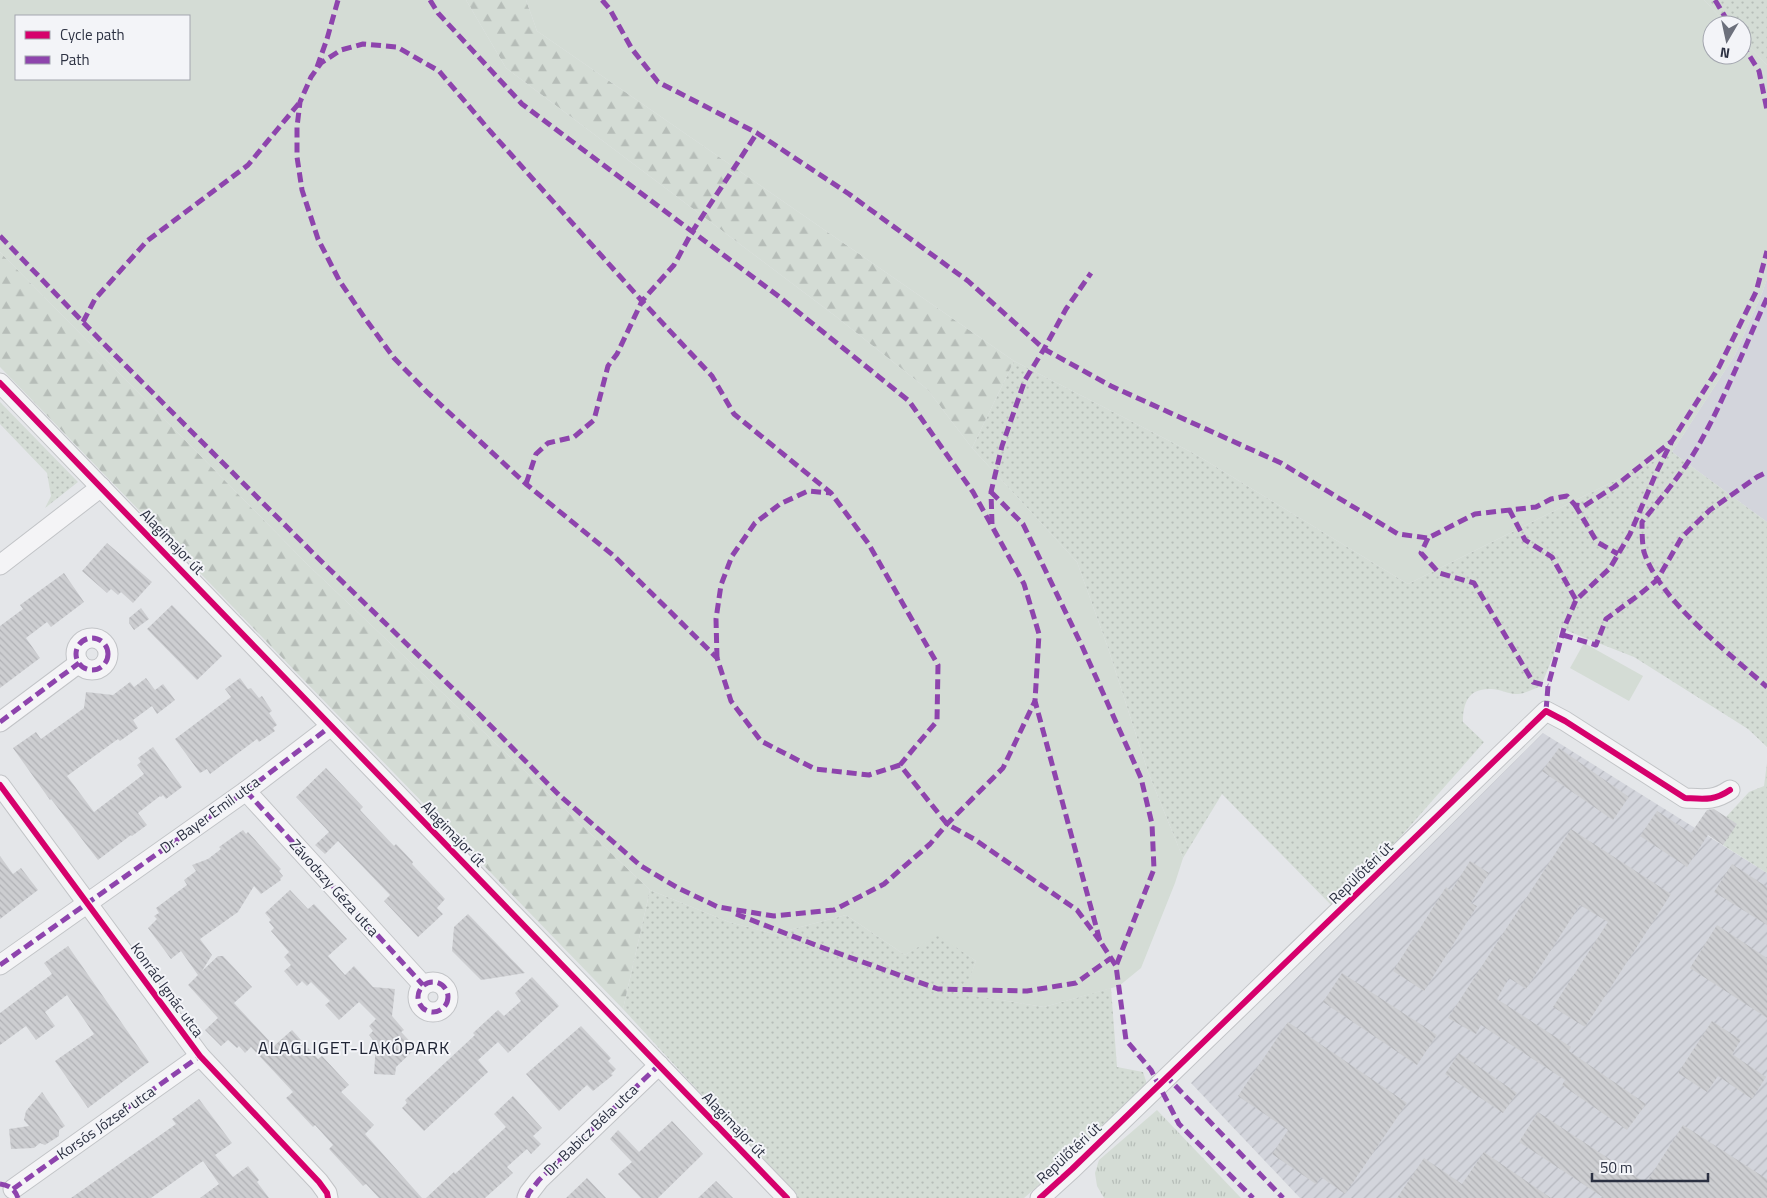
<svg xmlns="http://www.w3.org/2000/svg" width="1767" height="1198" font-family="'Titillium Web',sans-serif">
  <style>
    .built { fill: #d3d5dc }
    .industrial { fill: url(#industrial-furrows) }
    .grass { fill: url(#grass-dots) }
    .forest { fill: url(#forest-firs) }
    .park { fill: url(#park-tufts) }
    .pitch { fill: #d4dcd5; fill-rule: evenodd }
    .building { fill: url(#building-back-hatch) }
    .lines { fill: none; stroke-linecap: round; stroke-linejoin: round }
    .minor-casing { stroke: #c2c4c7; stroke-width: 21 }
    .minor { stroke: #f4f4f6; stroke-width: 19 }
    .quiet { stroke: #8e44ad; stroke-width: 5; stroke-dasharray: 10 5; stroke-linecap: butt }
    .cycleway-casing { stroke: #f3f4f8; stroke-width: 9 }
    .cycleway { stroke: #d6006c; stroke-width: 6 }
    .labels { text-anchor: middle; stroke-width: 4; stroke-linejoin: round; paint-order: stroke }
    .street-label { font-size: 15px; fill: #2c3142; stroke: #f3f4f8 }
    .quarter-label { font-size: 18px; letter-spacing: 1px; fill: #1e2333; stroke: #f3f4f8 }
  </style>
  <defs>
    <pattern id="industrial-furrows" width="10" height="10" patternUnits="userSpaceOnUse" patternTransform="scale(1.25)"><rect width="10" height="10" fill="#d3d5dc"/><path d="M-1 1l2-2M0 10L10 0M9 11l2-2" fill="none" stroke="#b5b7be"/></pattern>
    <pattern id="grass-dots" width="8" height="8" patternUnits="userSpaceOnUse" patternTransform="scale(1.25)"><rect width="8" height="8" fill="#d4dcd5"/><path d="M2 2h.1M6 6h.1" fill="none" stroke="#b6bdb8" stroke-width="1.8" stroke-linecap="round"/></pattern>
    <pattern id="forest-firs" width="22" height="20" patternUnits="userSpaceOnUse" patternTransform="scale(1.25)"><rect width="22" height="20" fill="#d4dcd5"/><path d="M5 1l3.5 6h-7zM16 11l3.5 6h-7z" fill="#b6bdb8"/></pattern>
    <pattern id="park-tufts" width="24" height="20" patternUnits="userSpaceOnUse" patternTransform="scale(1.25)"><rect width="24" height="20" fill="#d4dcd5"/><path d="M3 7l-1-3M5 7V3M7 7l1-3M15 17l-1-3M17 17v-4M19 17l1-3" fill="none" stroke="#b6bdb8"/></pattern>
    <pattern id="building-back-hatch" width="6" height="6" patternUnits="userSpaceOnUse" patternTransform="scale(1.25)"><rect width="6" height="6" fill="#cdced1"/><path d="M-1 5l2 2M0 0l6 6M5-1l2 2" fill="none" stroke="#b0b1b5"/></pattern>
  </defs>
  <rect width="100%" height="100%" fill="#e4e6e9"/>
  <polygon class="built" points="1767,279 1767,522 1672,452 1735,355 1762,293"/>
  <polygon class="industrial" points="1543,733 1767,873 1767,1198 1300,1198 1191,1083"/>
  <g class="grass">
    <polygon points="1704,0 1767,0 1767,65 1742,39 1742,25 1728,25"/>
    <path d="M1014,361L1195,454L1408,584L1672,452L1767,522V747L1748,729L1634,657L1560,628L1554,654L1541,686C1534,689 1526,693 1518,694C1510,695 1500,689 1491,689C1469,688 1463,702 1463,722L1484,742L1336,910L1222,794L1183,858L1148,772L1108,648L1077,562L972,448Z"/>
    <polygon points="0,402 78,482 45,508 51,496 47,473 0,424"/>
    <polygon points="1767,763 1767,873 1723,845 1736,824 1726,817 1749,792 1764,786"/>
    <polygon points="650,890 729,922 774,934 846,915 905,955 938,934 976,961 964,994 1044,1007 1111,988 1117,1067 1143,1072 1149,1090 1024,1198 797,1198 623,1009"/>
  </g>
  <g class="forest">
    <polygon points="466,0 526,0 537,31 1014,361 972,448 927,389 834,315 506,68"/>
    <polygon points="0,252 308,565 650,890 623,1009 0,367"/>
  </g>
  <polygon class="park" points="1157,1110 1241,1198 1104,1198 1097,1186 1095,1173 1099,1160"/>
  <g class="pitch">
    <path d="M0,0H466L506,68L834,315L927,389L972,448L1077,562L1108,648L1148,772L1183,858L1175,883L1141,968L1119,986L1044,1007L963,994L976,961L938,935L905,955L846,915L774,934L729,922L650,890L308,565L0,252ZM189,16V79H16V16Z"/>
    <polygon points="526,0 1704,0 1728,25 1712,25 1712,55 1742,55 1742,39 1767,65 1767,279 1762,293 1735,355 1672,452 1408,584 1195,454 1014,361 537,31"/>
    <polygon points="1584,643 1643,676 1629,701 1570,668"/>
  </g>
  <g class="building">
    <polygon points="107,543 152,582 133,603 121,592 118,595 111,589 107,593 82,571"/>
    <polygon points="64,573 84,602 51,627 47,622 26,638 40,658 0,688 0,626 23,609 20,605"/>
    <polygon points="172,605 222,656 197,680 147,629"/>
    <polygon points="141,608 149,619 134,630 129,623 129,618"/>
    <polygon points="146,678 155,690 163,684 175,700 157,714 152,706 133,720 138,728 120,741 118,739 67,776 94,812 144,774 137,765 141,762 138,758 153,747 182,787 166,799 163,795 161,797 160,796 138,813 147,825 132,836 131,835 98,860 51,799 50,800 13,748 36,732 41,739 84,708 86,692 113,695 130,682 134,687"/>
    <polygon points="240,678 248,689 251,688 259,698 262,696 272,711 269,713 277,725 273,728 275,731 259,742 257,739 210,774 207,769 200,773 175,739 231,697 225,689"/>
    <polygon points="1559,748 1629,797 1613,820 1542,771"/>
    <polygon points="326,768 363,807 360,810 394,846 396,844 413,862 412,864 445,899 437,908 443,914 418,937 384,901 390,895 338,841 325,854 315,845 329,832 296,797"/>
    <polygon points="1714,809 1737,824 1723,845 1708,835 1687,867 1640,836 1657,811 1691,833 1707,810"/>
    <polygon points="1571,829 1671,894 1585,1027 1553,1007 1608,922 1580,905 1526,989 1509,978 1497,999 1571,1047 1569,1051 1646,1104 1627,1130 1562,1085 1565,1080 1481,1025 1476,1034 1448,1018"/>
    <polygon points="243,830 246,834 248,832 281,869 279,871 283,876 280,879 281,880 261,894 254,886 238,912 200,939 212,955 202,971 218,956 223,956 252,987 234,1003 274,1046 292,1030 318,1059 322,1056 349,1085 341,1092 374,1125 365,1134 422,1198 379,1198 366,1184 363,1186 329,1149 333,1145 315,1125 313,1127 286,1098 293,1092 251,1047 245,1053 239,1046 237,1048 228,1040 221,1046 205,1030 218,1018 188,985 198,975 181,951 171,959 148,928 157,919 154,916 159,913 156,908 187,885 184,880 196,871 192,865 208,859 221,849 219,847"/>
    <polygon points="0,856 13,874 21,868 38,890 0,919"/>
    <polygon points="1470,861 1489,873 1471,903 1477,906 1424,991 1393,971 1446,887 1451,891"/>
    <polygon points="1732,864 1767,887 1767,925 1714,892"/>
    <polygon points="290,890 308,909 314,904 347,939 328,956 345,975 354,966 373,987 395,989 392,1016 404,1030 401,1032 416,1048 396,1067 395,1075 374,1074 376,1044 369,1035 373,1031 369,1026 376,1019 359,1002 339,1020 325,1005 330,1001 311,982 307,986 302,981 297,986 284,971 291,965 284,957 289,952 271,931 274,928 269,922 271,920 265,913"/>
    <polygon points="468,914 525,973 481,980 452,951 454,927"/>
    <polygon points="1717,925 1767,958 1767,1018 1690,968"/>
    <polygon points="68,946 149,1062 88,1108 55,1061 94,1034 67,995 45,1012 55,1026 36,1040 26,1026 0,1045 0,1013 52,974 44,963"/>
    <polygon points="1342,973 1437,1035 1417,1065 1323,1002"/>
    <polygon points="532,977 559,1006 508,1053 498,1042 478,1060 488,1072 424,1131 402,1108 407,1103 405,1100 475,1035 473,1033 498,1010 504,1016 521,1001 515,993"/>
    <polygon points="1712,1021 1741,1040 1732,1054 1766,1077 1752,1099 1718,1076 1707,1092 1678,1073"/>
    <polygon points="1288,1022 1407,1103 1345,1194 1321,1177 1316,1184 1272,1154 1288,1130 1238,1096"/>
    <polygon points="581,1026 611,1058 608,1061 616,1069 611,1074 613,1075 593,1091 587,1085 559,1111 526,1074"/>
    <polygon points="1459,1053 1517,1093 1503,1113 1445,1074"/>
    <polygon points="42,1092 65,1126 59,1130 59,1136 45,1145 40,1143 34,1148 11,1149 9,1129 29,1126 24,1120 26,1111"/>
    <polygon points="513,1096 542,1128 533,1136 541,1144 531,1154 527,1149 507,1167 513,1173 485,1198 426,1198 454,1172 455,1174 506,1127 494,1114"/>
    <polygon points="199,1099 232,1143 215,1155 233,1177 248,1166 259,1180 257,1182 269,1198 200,1198 219,1184 203,1161 151,1198 71,1198 176,1124 172,1119"/>
    <polygon points="1538,1112 1646,1183 1683,1125 1767,1179 1767,1198 1604,1198 1519,1142"/>
    <polygon points="672,1121 703,1154 658,1198 641,1198 618,1174 632,1162 610,1139 618,1130 639,1152"/>
    <polygon points="1484,1152 1551,1198 1397,1198 1424,1158 1462,1184"/>
    <polygon points="587,1178 606,1198 566,1198"/>
    <polygon points="716,1181 733,1198 698,1198"/>
  </g>
  <g class="lines">
    <g class="minor-casing">
      <g id="minor">
        <polyline points="0,383 787,1198"/>
        <polyline points="0,565 101,487"/>
        <circle cx="92" cy="654" r="16"/>
        <polyline points="0,722 79,663"/>
        <polyline points="0,785 200,1056 319,1182 327,1193 328,1198"/>
        <polyline points="246,791 423,985"/>
        <polyline points="0,965 246,791 331,726"/>
        <circle cx="433" cy="997" r="15"/>
        <polyline points="13,1189 200,1056"/>
        <polyline points="527,1198 529,1193 539,1180 659,1065"/>
        <path d="M1040,1198L1072,1169L1546,711L1565,721L1685,798C1704,799 1714,801 1730,790"/>
      </g>
    </g>
    <use href="#minor" class="minor"/>
    <g class="quiet">
      <polyline points="430,0 438,13 522,104 777,295 909,401 973,492 1024,584 1039,634 1035,701 1100,941 1116,966 1126,1040 1151,1070 1179,1124 1253,1198"/>
      <polyline points="602,0 609,8 632,49 658,82 757,133 849,194 968,281 1044,349 1111,386 1281,463 1398,534 1428,538 1475,514 1536,507 1551,499 1567,496 1575,505 1584,506 1614,487 1672,441"/>
      <polyline points="1715,0 1730,25"/>
      <polyline points="1742,44 1759,71 1767,110"/>
      <polyline points="317,67 327,39 338,0"/>
      <polyline points="0,236 107,347 321,561 477,712 559,795 641,866 678,888 718,907 774,916 834,910 884,884 930,844 947,824 1003,768 1035,701"/>
      <path d="M1767,298C1744,348 1724,401 1697,448C1681,475 1661,498 1642,522C1642,531 1642,543 1644,552C1659,600 1730,654 1767,687"/>
      <polyline points="83,322 95,299 147,241 248,165 300,102"/>
      <polyline points="526,484 536,454 548,443 574,437 594,420 608,366 617,354 642,301 674,265 692,232 757,133"/>
      <polyline points="991,492 1023,524 1082,646 1141,778 1152,824 1154,869 1116,966"/>
      <polyline points="1575,505 1597,542 1618,554"/>
      <polyline points="1509,509 1525,540 1552,557 1576,600"/>
      <polyline points="992,524 991,492 1002,446 1025,380 1044,349 1066,309 1091,273"/>
      <polyline points="1428,538 1421,553 1439,573 1474,583 1533,682 1548,686"/>
      <polyline points="1563,635 1596,645 1606,619 1640,594 1657,580 1682,537 1710,510 1757,477 1767,472"/>
      <circle cx="92" cy="654" r="16"/>
      <polyline points="717,658 716,619 721,585 732,556 755,523 780,504 808,491 831,493"/>
      <polyline points="1546,711 1548,686 1564,628 1576,600 1610,568 1630,534 1657,471 1672,441 1719,367 1756,292 1767,251"/>
      <polyline points="0,722 79,663"/>
      <polyline points="900,765 869,775 815,769 761,741 731,701 717,658 614,556 526,484 427,392 394,358 364,317 339,280 318,239 302,190 297,157 297,127 300,102 311,77 321,63 341,50 363,44 397,47 439,71 490,131 642,301 712,376 734,414 831,493 868,543 938,665 937,721 900,765 947,824 974,839 1077,910 1100,941"/>
      <polyline points="246,791 423,985"/>
      <polyline points="736,914 818,946 938,989 1027,991 1076,983 1111,958"/>
      <polyline points="0,965 246,791 331,726"/>
      <circle cx="433" cy="997" r="15"/>
      <polyline points="1164,1076 1167,1077 1283,1198"/>
      <path d="M0,1184C9,1185 15,1189 18,1198"/>
      <polyline points="13,1189 200,1056"/>
      <polyline points="527,1198 529,1193 539,1180 659,1065"/>
    </g>
    <g class="cycleway-casing">
      <g id="cycleway">
        <polyline points="0,383 787,1198"/>
        <polyline points="0,785 200,1056 319,1182 327,1193 328,1198"/>
        <path d="M1040,1198L1072,1169L1546,711L1565,721L1685,798C1704,799 1714,801 1730,790"/>
      </g>
    </g>
    <use href="#cycleway" class="cycleway"/>
  </g>
  <g class="labels">
    <g class="street-label">
      <text transform="translate(172 542) rotate(46)" y="5">Alagimajor út</text>
      <text transform="translate(210 815) rotate(-36)" y="5">Dr. Bayer Emil utca</text>
      <text transform="translate(453 834) rotate(46)" y="5">Alagimajor út</text>
      <text transform="translate(1361 873) rotate(-44)" y="5">Repülőtéri út</text>
      <text transform="translate(334 888) rotate(48)" y="5">Závodszy Géza utca</text>
      <text transform="translate(167 990) rotate(54)" y="5">Konrád Ignác utca</text>
      <text transform="translate(106 1123) rotate(-35)" y="5">Korsós József utca</text>
      <text transform="translate(734 1125) rotate(46)" y="5">Alagimajor út</text>
      <text transform="translate(591 1130) rotate(-44)" y="5">Dr. Babicz Béla utca</text>
      <text transform="translate(1069 1153) rotate(-43)" y="5">Repülőtéri út</text>
    </g>
    <g class="quarter-label">
      <text x="354" y="1054">ALAGLIGET-LAKÓPARK</text>
    </g>
  </g>
  <rect x="15" y="15" width="175" height="65" fill="#f3f4f8" stroke="#a3a6af"/>
  <rect x="25" y="31" width="25" height="8" fill="#d6006c" stroke="#a3a6af"/>
  <text x="60" y="40" font-size="15" fill="#2c3142">Cycle path</text>
  <rect x="25" y="56" width="25" height="8" fill="#8e44ad" stroke="#a3a6af"/>
  <text x="60" y="65" font-size="15" fill="#2c3142">Path</text>
  <g transform="translate(1727 40) rotate(189)"><circle r="24" fill="#f3f4f8" stroke="#a3a6af"/>
  <path d="M0-4L9 19L0 12L-9 19Z" fill="#6c707c"/>
  <text y="-8" font-size="14" font-weight="bold" text-anchor="middle" fill="#2c3142">N</text>
  </g>
  <path d="M1592 1173v8h116v-8" fill="none" stroke="#2c3142" stroke-width="2.5"/>
  <text x="1600" y="1173" font-size="15" fill="#2c3142" stroke="#f3f4f8" stroke-width="4" paint-order="stroke">50 m</text>
</svg>
